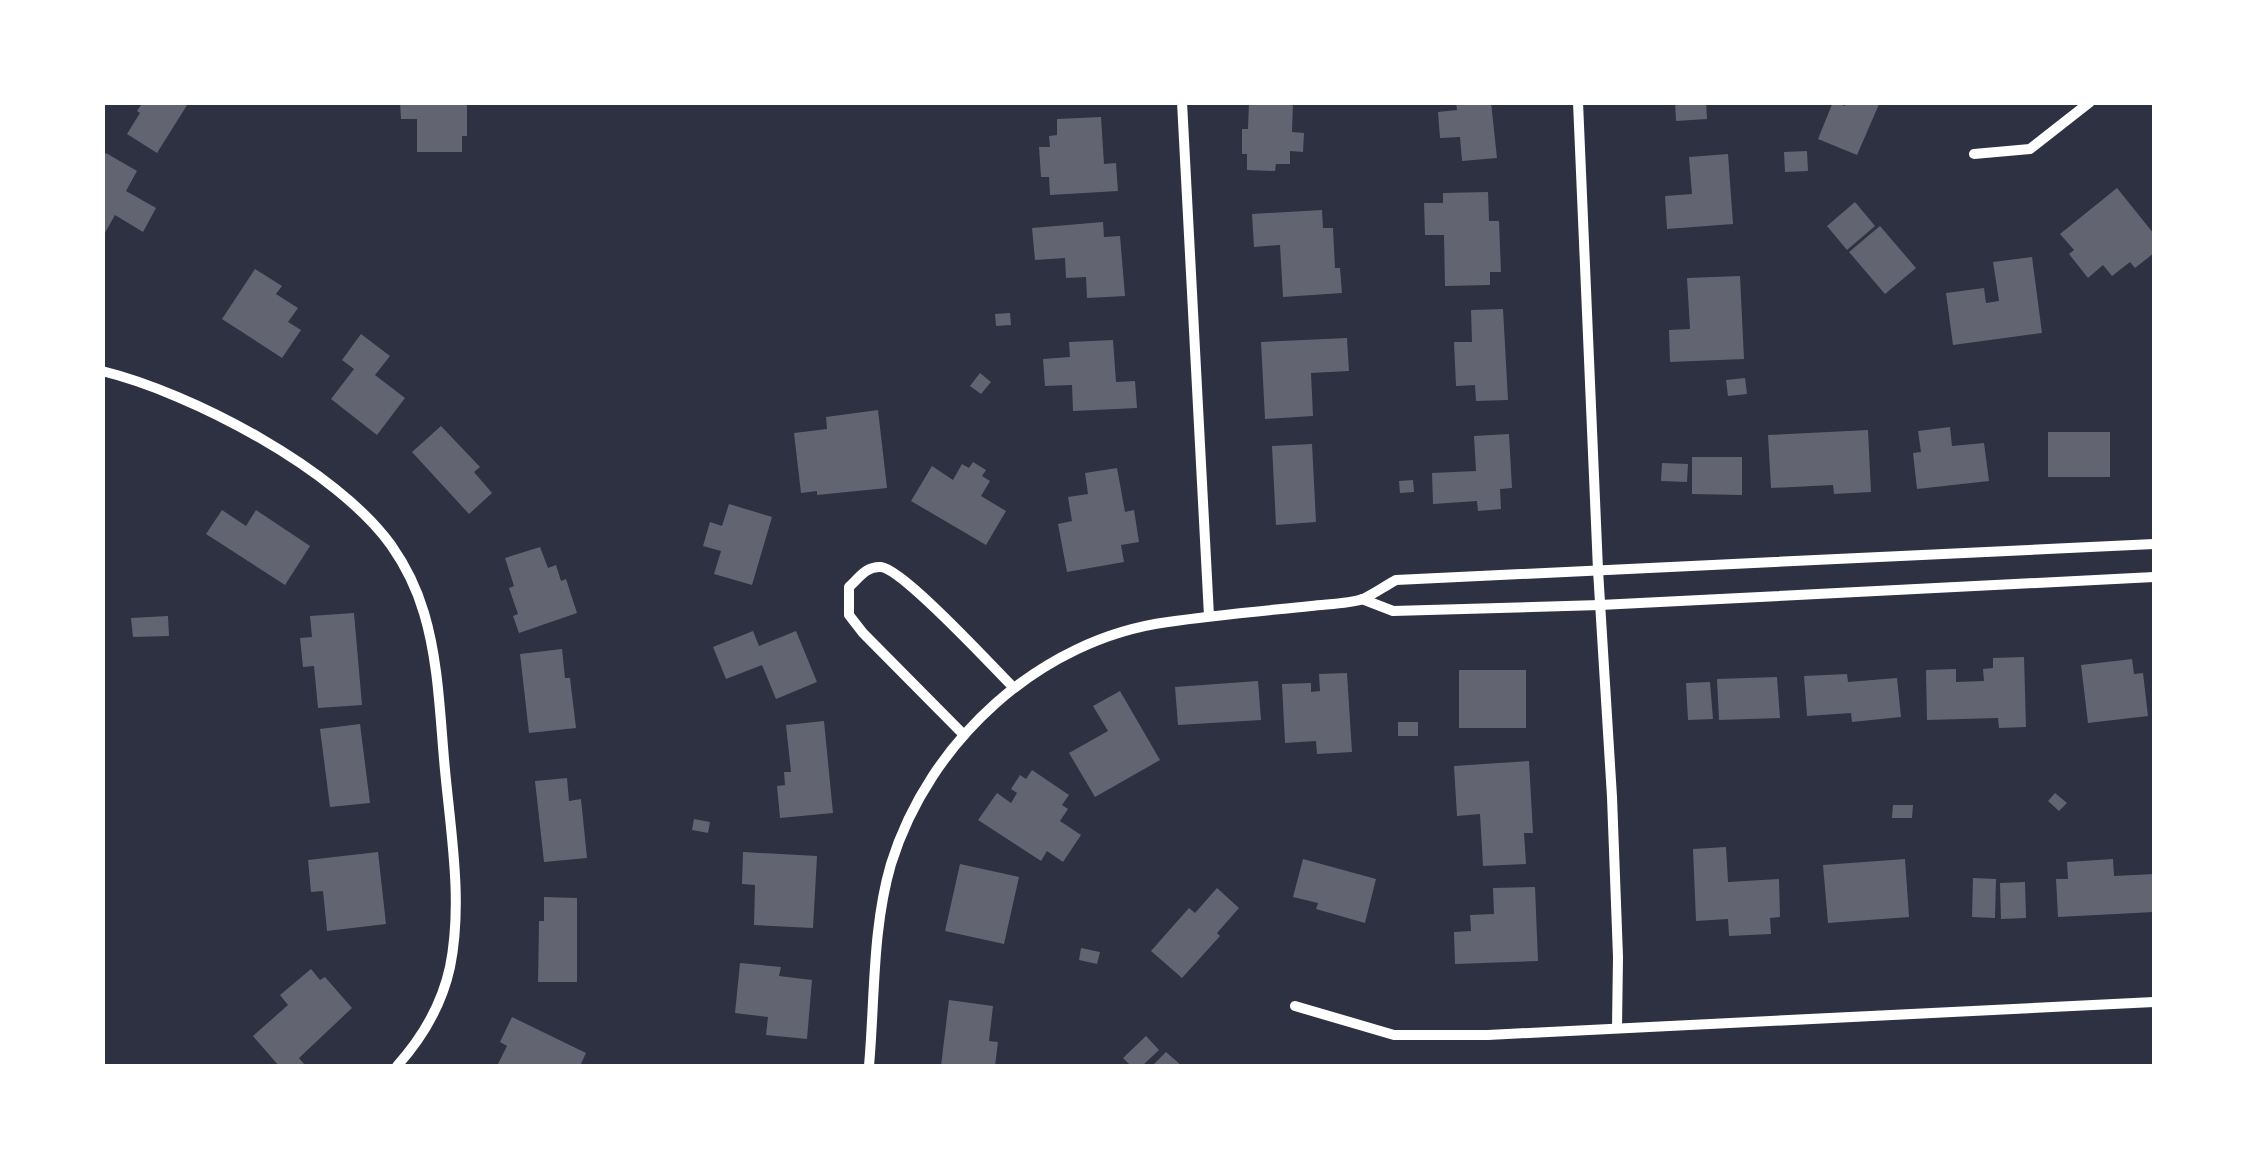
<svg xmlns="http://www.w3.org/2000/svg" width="2257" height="1169" font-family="Signika,sans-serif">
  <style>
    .building { fill: #626471 }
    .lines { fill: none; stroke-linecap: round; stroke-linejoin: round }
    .minor { stroke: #fff; stroke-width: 10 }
  </style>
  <rect width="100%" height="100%" fill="#2d3142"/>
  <g class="building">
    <polygon points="137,102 189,102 157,153 127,134 140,113 137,111 141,105"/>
    <polygon points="400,102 467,102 467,136 462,136 462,152 417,152 417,119 401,119"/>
    <polygon points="1249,102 1293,102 1292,132 1304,133 1303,152 1290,151 1290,164 1276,164 1275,171 1247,170 1247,154 1242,154 1242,129 1248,129"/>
    <polygon points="1456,102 1491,102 1497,158 1462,161 1460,137 1440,138 1438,112 1457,110"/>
    <polygon points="1675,102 1706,102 1707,119 1676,121"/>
    <polygon points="1833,102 1845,106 1847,102 1880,102 1857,155 1818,139"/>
    <polygon points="1101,117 1104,164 1116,163 1118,191 1050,195 1049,177 1041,177 1039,147 1050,147 1049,136 1057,135 1057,119"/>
    <polygon points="1807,151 1808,171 1785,172 1784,152"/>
    <polygon points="106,153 137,171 126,191 156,208 143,232 115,215 102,238 102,158"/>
    <polygon points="1728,154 1733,224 1667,229 1665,196 1692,194 1689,157"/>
    <polygon points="2117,188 2154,234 2154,253 2135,268 2130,262 2112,276 2103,265 2088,278 2069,254 2074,250 2060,234"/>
    <polygon points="1488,192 1489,221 1499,221 1501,272 1490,272 1490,285 1445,286 1444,235 1425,235 1424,203 1443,203 1443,193"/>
    <polygon points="1855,202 1875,226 1847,250 1827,226"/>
    <polygon points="1322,210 1323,228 1333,228 1335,268 1340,268 1342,293 1283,297 1280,245 1254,247 1252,214"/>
    <polygon points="1103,222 1104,237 1120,236 1125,296 1087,298 1086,277 1066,278 1065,258 1035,260 1032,228"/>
    <polygon points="1880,226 1916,268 1885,294 1849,252"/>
    <polygon points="2032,257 2042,333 1953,345 1946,293 1984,288 1986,303 1999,301 1993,262"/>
    <polygon points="255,269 282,286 276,294 298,308 288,322 301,330 282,358 222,319"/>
    <polygon points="1740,276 1744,359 1670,362 1669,330 1690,329 1687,278"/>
    <polygon points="1503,309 1508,400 1476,401 1475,385 1456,386 1454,342 1472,342 1471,310"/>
    <polygon points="1010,313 1011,325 996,326 995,314"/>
    <polygon points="361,334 390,356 375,375 405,398 377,435 331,399 354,369 342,360"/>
    <polygon points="1347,338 1349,371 1311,373 1313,416 1265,419 1261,342"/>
    <polygon points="1113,340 1116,382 1135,381 1137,408 1073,411 1072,385 1045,386 1043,359 1070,357 1069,342"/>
    <polygon points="980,373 991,382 981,394 970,386"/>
    <polygon points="1745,378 1747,394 1728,396 1726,380"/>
    <polygon points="878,410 887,488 817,495 817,491 801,493 794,433 827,429 826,417"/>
    <polygon points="441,426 480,467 474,472 492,493 469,514 412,452"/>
    <polygon points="1950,427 1952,446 1984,443 1989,481 1917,489 1913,453 1921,452 1918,431"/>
    <polygon points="1868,430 1871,492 1834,494 1833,485 1771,488 1768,435"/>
    <rect x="2048" y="432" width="62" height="45"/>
    <polygon points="1509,434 1512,488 1500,489 1501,509 1478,511 1477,501 1433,504 1432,473 1476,471 1474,436"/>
    <polygon points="1312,444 1316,522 1276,525 1272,446"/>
    <polygon points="1692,457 1742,457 1742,495 1692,494"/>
    <polygon points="973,462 986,470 982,476 990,481 981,496 1006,511 986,545 911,501 932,466 953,480 962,464 969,468"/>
    <polygon points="1662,463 1688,464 1687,482 1661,481"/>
    <polygon points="1117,468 1125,512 1134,510 1139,542 1121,545 1124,562 1067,572 1058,524 1072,521 1068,497 1088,494 1085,473"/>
    <polygon points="1413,480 1414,492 1400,493 1399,481"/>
    <polygon points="729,504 772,517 752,585 714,574 721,551 703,546 710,522 722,526"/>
    <polygon points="222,510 246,526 256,510 310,546 285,585 206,534"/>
    <polygon points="540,547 548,568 556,565 561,581 566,579 577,613 519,633 513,616 518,614 509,588 514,586 505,558"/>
    <polygon points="354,613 362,705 318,708 314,666 303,667 300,638 312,637 310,616"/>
    <polygon points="168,616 169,636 133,637 131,618"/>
    <polygon points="753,631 759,646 796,631 817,682 776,699 762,665 726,679 713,647"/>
    <polygon points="562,649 565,678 570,678 576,728 529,733 520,654"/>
    <polygon points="2024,657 2026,727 1999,728 1998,718 1927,720 1926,670 1956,669 1956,682 1984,681 1983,669 1993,668 1993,658"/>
    <polygon points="2132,659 2134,674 2143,673 2148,716 2088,723 2081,665"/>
    <rect x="1459" y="670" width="67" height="58"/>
    <polygon points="1347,673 1352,752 1317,754 1316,741 1285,743 1282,684 1311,683 1311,692 1320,691 1319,674"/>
    <polygon points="1847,674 1848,682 1897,678 1901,717 1852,722 1851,713 1807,716 1804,676"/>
    <polygon points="1777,677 1780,718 1719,720 1717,679"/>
    <polygon points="1258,681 1261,720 1178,725 1175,687"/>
    <polygon points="1710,682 1713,719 1688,720 1686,683"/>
    <polygon points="1120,691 1160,760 1095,797 1069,753 1108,731 1093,706"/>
    <polygon points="824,721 833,813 780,818 777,786 785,785 784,772 791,772 786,725"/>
    <rect x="1398" y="722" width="20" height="14"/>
    <polygon points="360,724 370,803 330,807 320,729"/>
    <polygon points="1529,761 1533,833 1524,833 1526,864 1483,866 1480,814 1457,816 1454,766"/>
    <polygon points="1032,770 1069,795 1062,805 1068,809 1060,821 1081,835 1063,862 1047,851 1041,861 978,820 997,793 1011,803 1017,793 1011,789 1020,775 1026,779"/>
    <polygon points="567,778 569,801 581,799 587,858 544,862 535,781"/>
    <polygon points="2055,793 2067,803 2059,811 2048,801"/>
    <polygon points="1893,805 1913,805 1912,818 1892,818"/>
    <polygon points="694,819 710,822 708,833 692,830"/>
    <polygon points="1726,847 1728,882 1779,879 1780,917 1770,918 1771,934 1729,936 1728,919 1696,921 1693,849"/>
    <polygon points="378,852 386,924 327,931 323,891 311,892 308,860"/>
    <polygon points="743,852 817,856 813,928 754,925 755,885 742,884"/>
    <polygon points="1303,859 1376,879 1365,923 1316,909 1318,903 1293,897"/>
    <polygon points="1905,859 1909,917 1828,923 1823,865"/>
    <polygon points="2113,859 2114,876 2154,874 2154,912 2058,917 2056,879 2068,879 2067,862"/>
    <polygon points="960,864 1019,877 1004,944 945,931"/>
    <polygon points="1973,878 1996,879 1995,918 1972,917"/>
    <polygon points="2025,882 2026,918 2001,919 2000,883"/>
    <polygon points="1535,887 1538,961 1455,964 1454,932 1471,931 1470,915 1494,914 1493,888"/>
    <polygon points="1217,888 1239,908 1217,933 1220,936 1182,978 1151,951 1189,908 1195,913"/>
    <polygon points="544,897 577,898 577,982 538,982 539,921 544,921"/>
    <polygon points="1081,948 1100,952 1097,964 1079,960"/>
    <polygon points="740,963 781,967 779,976 812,980 807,1039 766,1035 768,1017 735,1013"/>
    <polygon points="311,969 320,980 325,977 352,1008 299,1058 304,1064 301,1066 279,1066 253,1036 288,1005 280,995"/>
    <polygon points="949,1000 993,1006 989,1041 998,1042 995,1066 941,1066"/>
    <polygon points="512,1017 586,1053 580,1066 497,1066 507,1046 500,1042"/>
    <polygon points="1146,1036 1159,1050 1142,1066 1131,1066 1123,1058"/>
    <polygon points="1166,1052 1182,1066 1152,1066"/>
  </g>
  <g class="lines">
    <g class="minor">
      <polyline points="1182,102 1209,616"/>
      <polyline points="1578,102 1598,570 1612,797 1618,957 1617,1028"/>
      <polyline points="1974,154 2030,149 2090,102"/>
      <path d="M102,371C192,393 336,469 391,545C405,565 417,589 424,613C439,663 440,718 445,770C451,834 463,903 450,967C442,1004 422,1038 397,1066"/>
      <polyline points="1362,599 1393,611 1600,605 2154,577"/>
      <path d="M964,735L863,633L849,615V587C859,578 866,566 881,567C903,569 992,666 1014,688"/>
      <polyline points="1295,1006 1394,1035 1488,1035 2154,1002"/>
      <path d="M869,1066C875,999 872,929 891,864C929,741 1040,639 1168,622C1215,615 1263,611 1311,606C1327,604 1348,604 1363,599C1374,594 1385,586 1396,580L2154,544"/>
    </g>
  </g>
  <rect width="2257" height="1169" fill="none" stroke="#ffffff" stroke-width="210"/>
</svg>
